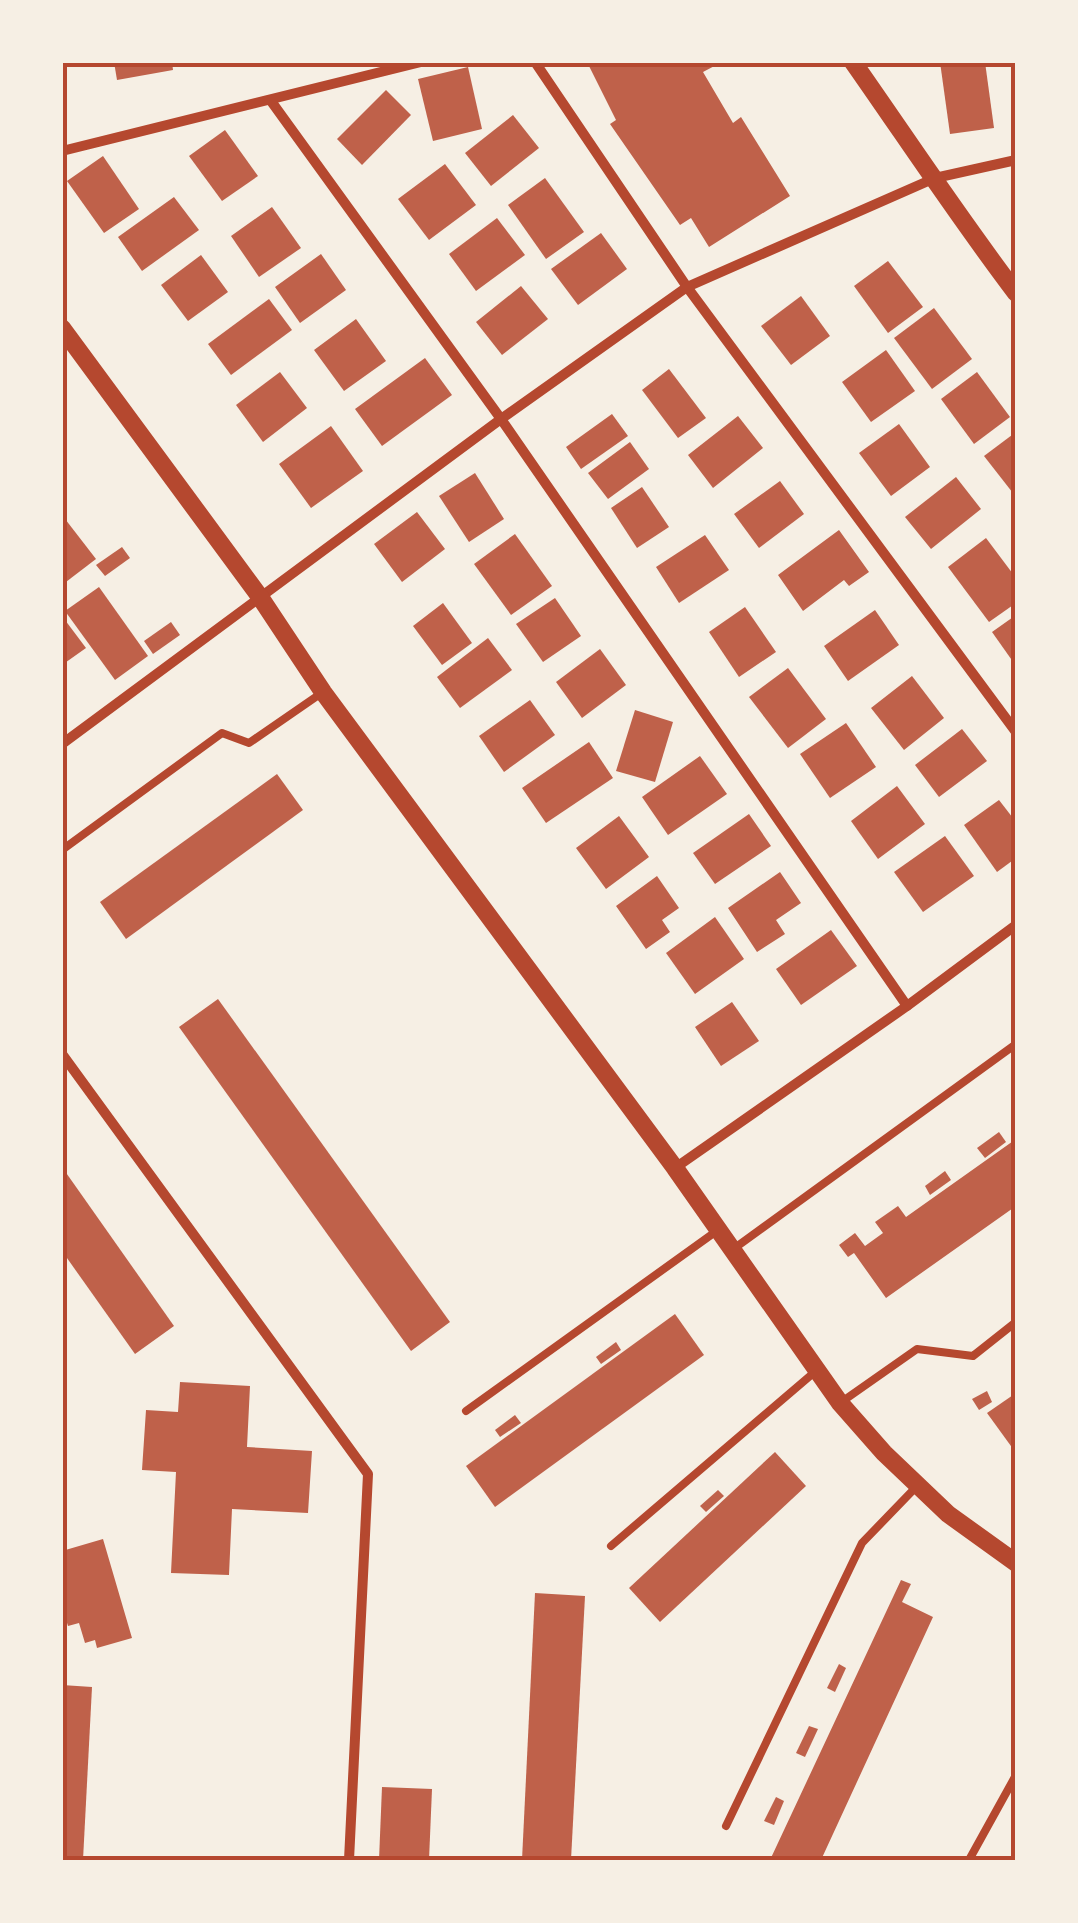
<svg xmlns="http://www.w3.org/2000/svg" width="1078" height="1923" font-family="Signika,sans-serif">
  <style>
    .building { fill: #bf614a }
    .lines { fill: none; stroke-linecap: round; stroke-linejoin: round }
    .service { stroke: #b5482f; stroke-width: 8 }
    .minor { stroke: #b5482f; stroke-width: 10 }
    .tertiary { stroke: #b5482f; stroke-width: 18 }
    .neatline { fill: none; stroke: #b5482f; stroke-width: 4 }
  </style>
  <rect width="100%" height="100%" fill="#f6efe4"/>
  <g class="building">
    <polygon points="114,62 172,62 173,70 117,80"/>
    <polygon points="587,62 722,62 703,72 733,123 741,117 790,196 709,247 691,218 680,225 610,124 616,120"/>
    <polygon points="940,62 985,62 994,128 950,134"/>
    <polygon points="468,67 482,129 433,141 418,79"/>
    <polygon points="386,90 411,115 362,165 337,139"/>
    <polygon points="513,115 539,148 491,186 465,153"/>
    <polygon points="225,130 258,176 222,201 189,156"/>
    <polygon points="103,156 139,209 104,233 67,181"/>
    <polygon points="445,164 476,205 429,240 398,199"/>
    <polygon points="545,178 584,232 546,259 508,205"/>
    <polygon points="174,197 199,230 142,271 118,237"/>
    <polygon points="272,207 301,248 259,277 231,236"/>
    <polygon points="497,218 525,255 476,291 449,254"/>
    <polygon points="601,233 627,269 578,305 551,269"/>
    <polygon points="321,254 346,290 300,323 275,287"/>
    <polygon points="201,255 228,292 188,321 161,285"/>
    <polygon points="888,261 923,307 888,333 854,286"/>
    <polygon points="521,286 548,319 502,355 476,322"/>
    <polygon points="801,296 830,336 791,365 761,326"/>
    <polygon points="269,299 292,330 231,375 208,344"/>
    <polygon points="934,308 972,359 932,389 894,338"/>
    <polygon points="356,319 386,361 344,391 314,350"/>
    <polygon points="886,350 915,391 871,422 842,382"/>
    <polygon points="425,358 452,395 382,446 355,409"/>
    <polygon points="669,369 706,418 678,438 642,390"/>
    <polygon points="280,372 307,408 263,442 236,405"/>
    <polygon points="977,372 1010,417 974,444 941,399"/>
    <polygon points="612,414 628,436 581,469 566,447"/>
    <polygon points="738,416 763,448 713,488 688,455"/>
    <polygon points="899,424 930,467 891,496 859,453"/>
    <polygon points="331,426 363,471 311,508 279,464"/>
    <polygon points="1016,432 1016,497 984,456"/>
    <polygon points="630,442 649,469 608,499 588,473"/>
    <polygon points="475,473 504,519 469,542 439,496"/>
    <polygon points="956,477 981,509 931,549 905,517"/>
    <polygon points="780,481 804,514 759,548 734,514"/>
    <polygon points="642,487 669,527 637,548 611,508"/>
    <polygon points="417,512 445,549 402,582 374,544"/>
    <polygon points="62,515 96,559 62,585"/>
    <polygon points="839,530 869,572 849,586 844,580 803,611 778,575"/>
    <polygon points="515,534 552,586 511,615 474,564"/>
    <polygon points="705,535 729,570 679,603 656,567"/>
    <polygon points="986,538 1016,578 1016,603 989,622 948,567"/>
    <polygon points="122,547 130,558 105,576 96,565"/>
    <polygon points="99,587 148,656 115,680 65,611"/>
    <polygon points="555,598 581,636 543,662 516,624"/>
    <polygon points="443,603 472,643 442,665 413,626"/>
    <polygon points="745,607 776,652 739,677 709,632"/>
    <polygon points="875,610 899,645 848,681 824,646"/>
    <polygon points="1016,615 1016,666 992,632"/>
    <polygon points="62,616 86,648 62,665"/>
    <polygon points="171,622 180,635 153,654 144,641"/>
    <polygon points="488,638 512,670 460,708 437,677"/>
    <polygon points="600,649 626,685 582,718 556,682"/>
    <polygon points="788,668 826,719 788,748 749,697"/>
    <polygon points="912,676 944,718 904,750 871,708"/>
    <polygon points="530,700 555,735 504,772 479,736"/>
    <polygon points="635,710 673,722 655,782 616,771"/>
    <polygon points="846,723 876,767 830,798 800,754"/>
    <polygon points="962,729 987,761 939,797 915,765"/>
    <polygon points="589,742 613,778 546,823 522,788"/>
    <polygon points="700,756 727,794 668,835 642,797"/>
    <polygon points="277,774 303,810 126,939 100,902"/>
    <polygon points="897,786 925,824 878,859 851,821"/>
    <polygon points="999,800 1016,822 1016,858 997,872 964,825"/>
    <polygon points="749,814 771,846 715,884 693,853"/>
    <polygon points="619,816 649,857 606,889 576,848"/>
    <polygon points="945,836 974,876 923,912 894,872"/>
    <polygon points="780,872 801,903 776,920 785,934 757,952 728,908"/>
    <polygon points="657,876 679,908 662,920 670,932 646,949 616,906"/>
    <polygon points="715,917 744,959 695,994 666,953"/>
    <polygon points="831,930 857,966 801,1005 776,969"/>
    <polygon points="218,999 450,1322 411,1351 179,1027"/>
    <polygon points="732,1002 759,1041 721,1066 695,1027"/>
    <polygon points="999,1132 1006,1142 985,1158 977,1148"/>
    <polygon points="1016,1139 1016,1206 886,1298 854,1253 848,1257 839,1245 855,1233 865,1246 883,1233 875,1222 898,1206 906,1217"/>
    <polygon points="62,1167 174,1326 135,1354 62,1251"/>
    <polygon points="945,1171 951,1180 930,1195 925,1186"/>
    <polygon points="675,1314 704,1355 495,1507 466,1466"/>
    <polygon points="616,1342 621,1350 601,1364 596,1357"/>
    <polygon points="180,1382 250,1386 247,1447 312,1451 308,1513 232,1509 229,1575 171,1573 176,1472 142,1470 146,1410 178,1412"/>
    <polygon points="987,1391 992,1402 979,1410 972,1399"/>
    <polygon points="1016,1393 1016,1453 987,1413"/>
    <polygon points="515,1415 521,1423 500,1437 495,1430"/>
    <polygon points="775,1452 806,1486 660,1622 629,1588"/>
    <polygon points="718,1490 724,1496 706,1512 700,1506"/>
    <polygon points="103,1539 132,1638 97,1648 95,1640 85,1643 79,1623 68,1626 62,1607 62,1551"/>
    <polygon points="901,1580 911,1584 902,1602 933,1617 821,1860 770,1860"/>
    <polygon points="535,1593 585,1596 571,1860 522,1860"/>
    <polygon points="839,1664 846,1668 835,1692 827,1688"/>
    <polygon points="62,1685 92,1687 83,1860 62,1860"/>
    <polygon points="809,1726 818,1729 805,1757 796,1753"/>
    <polygon points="382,1787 432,1789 429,1860 379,1860"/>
    <polygon points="776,1797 784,1801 774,1825 764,1821"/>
  </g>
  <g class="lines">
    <g class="service">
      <polyline points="62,850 222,733 249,743 323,692"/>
      <polyline points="732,1250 1016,1044"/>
      <polyline points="840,1403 917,1349 973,1356 1016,1322"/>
      <polyline points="466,1411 718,1230"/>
      <polyline points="611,1546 817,1370"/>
      <polyline points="726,1826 862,1543 918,1485"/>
      <polyline points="969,1860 1016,1775"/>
    </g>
    <g class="minor">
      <polyline points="535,62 687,287 1016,732"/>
      <polyline points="271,101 501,419 907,1006"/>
      <polyline points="62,151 421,62"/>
      <polyline points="62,744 501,419 687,287 935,178 1016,160"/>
      <polyline points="62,1054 368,1474 349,1860"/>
      <polyline points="675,1168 907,1006 1016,925"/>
    </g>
    <g class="tertiary">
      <path d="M853,62C907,139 959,218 1016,293"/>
      <polyline points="62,328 260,597 323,692 675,1168 840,1403 884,1453 948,1514 1016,1563"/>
    </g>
  </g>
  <rect width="1078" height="1923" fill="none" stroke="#f6efe4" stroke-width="130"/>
  <rect x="65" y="65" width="948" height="1793" class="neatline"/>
</svg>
